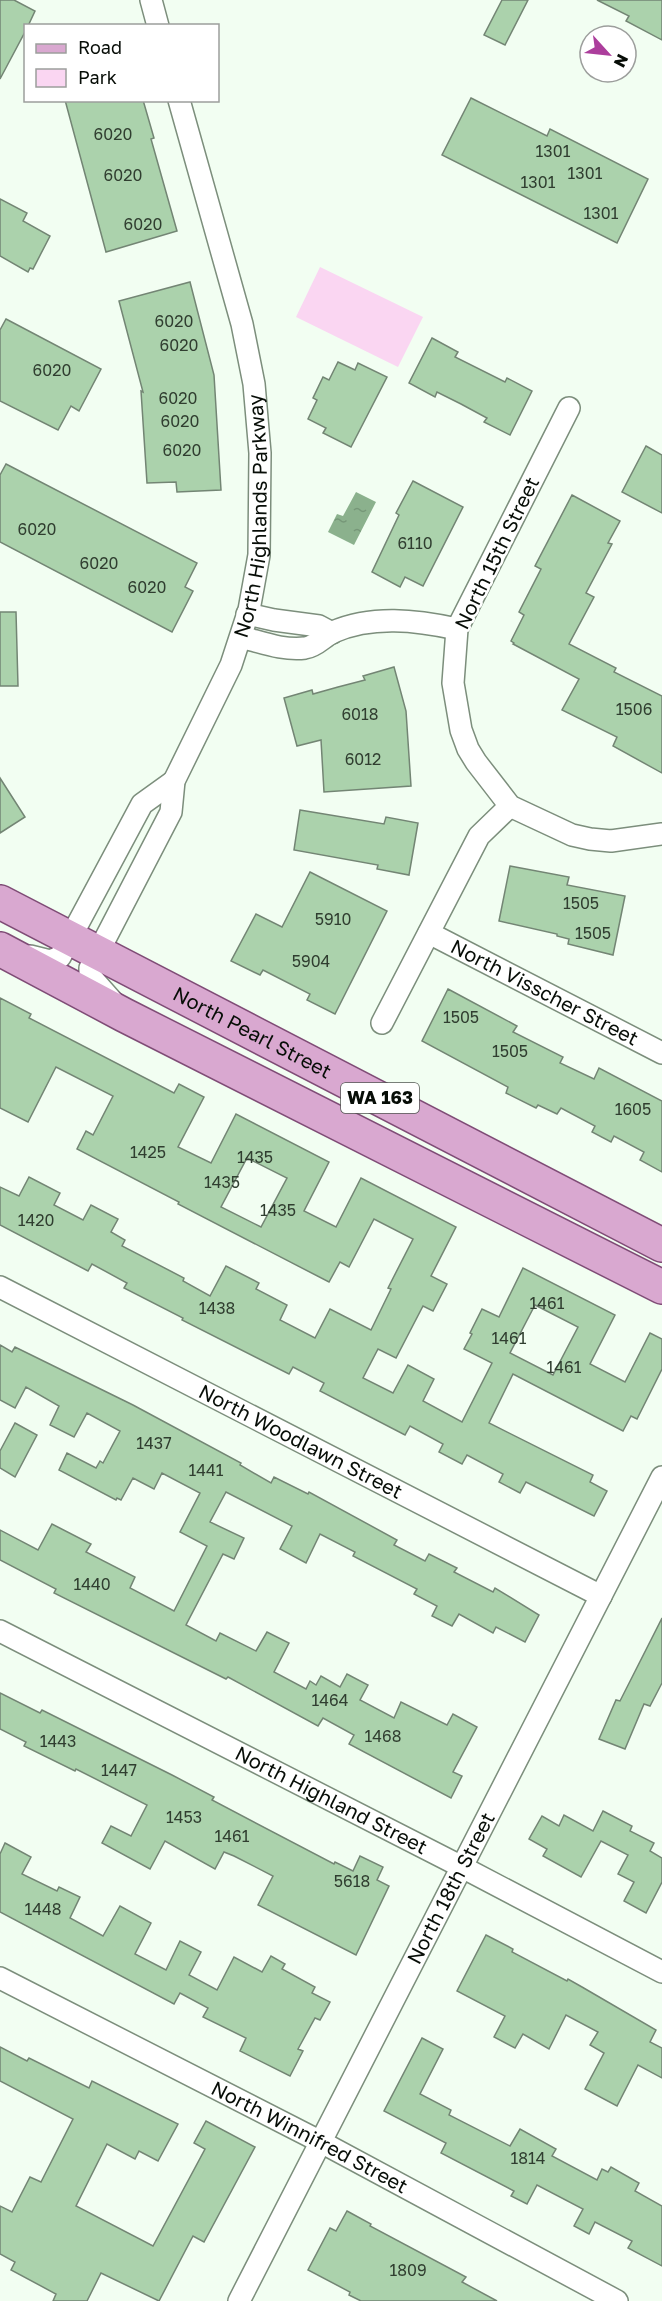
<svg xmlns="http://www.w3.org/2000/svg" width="662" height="2301" font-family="'Golos Text',sans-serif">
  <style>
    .green { fill: #fad6f2 }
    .water { fill: url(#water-ripples) }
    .building { fill: #abd2ac; stroke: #738574; stroke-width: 1.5; fill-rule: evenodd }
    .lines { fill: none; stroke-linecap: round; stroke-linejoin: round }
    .street-casing { stroke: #7c8e7c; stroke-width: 24 }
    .primary-casing { stroke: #7f4c76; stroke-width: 36 }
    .street { stroke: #fff; stroke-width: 21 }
    .primary { stroke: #d9a8d0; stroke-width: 33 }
    .labels { text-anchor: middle; stroke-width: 5; stroke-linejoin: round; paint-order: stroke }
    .number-label { font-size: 16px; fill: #303e30 }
    .shield { fill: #fff; stroke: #515651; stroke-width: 1.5 }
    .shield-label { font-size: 18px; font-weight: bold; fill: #070d07 }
    .street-label { font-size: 20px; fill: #070d07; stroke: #fff }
  </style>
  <defs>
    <pattern id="water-ripples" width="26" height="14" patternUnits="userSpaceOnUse" patternTransform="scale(1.5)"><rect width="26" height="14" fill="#8bb18d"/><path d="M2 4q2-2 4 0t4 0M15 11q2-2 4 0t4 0" fill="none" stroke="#769778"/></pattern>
  </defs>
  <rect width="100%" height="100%" fill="#f2fef2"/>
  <polygon class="green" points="320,267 423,317 398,367 296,317"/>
  <polygon class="water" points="356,492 376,502 354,545 328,532 337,514 343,516"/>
  <g class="building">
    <polygon points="0,0 14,0 35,11 28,26 26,26 26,30 0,79"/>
    <polygon points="502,0 528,0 505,45 484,35"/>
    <polygon points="597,0 662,0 662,40 626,21 629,16"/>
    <polygon points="471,98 547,136 550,129 648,179 617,243 442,155"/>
    <polygon points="65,100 143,100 154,138 151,139 177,231 106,252"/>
    <polygon points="0,199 27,213 23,221 50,236 33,269 30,268 28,272 0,256"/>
    <polygon points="190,282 214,375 221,490 177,492 176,482 147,483 141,391 143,392 119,301"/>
    <polygon points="6,319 101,369 79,411 71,406 58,430 0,401 0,330"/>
    <polygon points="432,338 458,352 455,357 505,382 507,378 532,391 510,435 484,422 487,418 461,404 437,392 435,397 409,383"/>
    <polygon points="338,362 355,370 358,363 387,377 351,447 323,433 326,428 308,419 317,400 313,398 323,377 329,380"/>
    <polygon points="646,446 662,455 662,513 622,492"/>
    <polygon points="6,464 197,563 185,587 193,591 172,632 0,542 0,475"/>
    <polygon points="413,481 463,507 423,586 405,577 400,587 372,572 399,515 396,513"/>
    <polygon points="572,495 620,521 608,543 612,544 586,593 594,597 569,644 616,668 614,672 662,696 662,773 613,746 617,737 562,710 579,679 513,644 514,643 511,641 524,615 519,612 541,569 535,566"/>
    <polygon points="0,612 16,612 18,686 0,686"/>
    <polygon points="394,667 406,711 411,786 324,792 321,740 297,746 284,698 312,690 313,694 338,687 365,680 363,676"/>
    <polygon points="0,778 25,817 0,833"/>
    <polygon points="300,810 384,824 386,817 418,823 409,875 377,869 378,865 294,850"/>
    <polygon points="510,866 569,877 567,885 625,896 613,955 568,944 569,939 557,936 557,934 499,921"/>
    <polygon points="310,872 387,911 335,1014 307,1000 310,994 263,970 260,975 231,961 256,914 282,927"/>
    <polygon points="448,989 517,1026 513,1032 563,1057 560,1063 594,1079 599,1068 662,1101 662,1172 640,1160 644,1152 614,1136 611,1142 592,1132 595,1126 561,1108 557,1114 538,1105 536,1108 506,1093 508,1087 422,1041"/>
    <path d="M0,998L31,1014L29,1018L174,1093L179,1084L204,1097L178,1147L211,1163L236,1114L329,1162L304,1211L336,1227L361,1178L456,1227L431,1276L447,1284L433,1311L423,1306L396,1358L378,1349L363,1378L393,1393L408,1365L434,1379L423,1401L462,1422L492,1363L464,1349L472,1334L470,1333L482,1309L499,1317L523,1268L615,1315L590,1364L625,1382L650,1333L662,1339V1369L637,1419L631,1416L623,1431L513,1374L489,1423L593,1475L590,1482L607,1491L594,1516L526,1482L520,1493L499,1482L503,1474L467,1455L462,1464L439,1452L443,1444L410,1426L405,1435L320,1391L324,1383L293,1367L289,1374L182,1320L183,1318L124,1288L127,1283L92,1264L88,1271L0,1225V1187L19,1196L29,1177L60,1193L54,1205L83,1220L91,1205L118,1219L111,1232L125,1240L122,1246L184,1278L183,1281L210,1296L226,1266L259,1283L256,1289L287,1305L280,1320L315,1338L330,1309L371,1330L391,1289L388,1288L413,1239L374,1219L349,1267L340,1262L329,1282L178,1204L179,1202L77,1149L86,1131L93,1135L113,1096L56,1067L28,1122L0,1108ZM247,1158L287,1178L261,1227L221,1207ZM535,1305L578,1327L553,1375L510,1353Z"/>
    <polygon points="0,1345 12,1352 15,1347 133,1405 241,1463 240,1465 271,1483 274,1477 308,1494 309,1492 397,1540 394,1545 425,1561 429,1554 457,1568 454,1572 493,1592 495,1588 539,1615 525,1642 496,1627 493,1633 459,1614 452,1626 432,1616 437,1606 414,1594 417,1589 353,1556 355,1552 320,1534 306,1563 280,1549 292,1526 226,1492 210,1522 244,1538 234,1559 223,1554 186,1625 216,1641 220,1633 256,1651 267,1632 289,1643 274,1672 306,1689 310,1681 316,1685 321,1676 340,1687 347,1674 368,1685 360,1700 394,1718 401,1702 447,1725 453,1714 477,1727 453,1772 462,1776 451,1798 349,1744 354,1735 323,1718 318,1726 228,1677 226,1679 54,1593 56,1589 0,1560 0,1530 38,1550 52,1524 91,1544 86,1552 135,1577 130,1588 174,1611 207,1546 180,1532 200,1493 162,1473 154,1489 133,1478 121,1500 117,1498 116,1500 59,1470 67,1453 96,1468 100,1461 103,1463 120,1431 87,1413 74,1437 50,1425 59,1406 26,1387 15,1408 0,1400"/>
    <polygon points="15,1423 37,1435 15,1477 0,1468 0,1451"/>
    <polygon points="662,1618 662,1683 650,1706 644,1704 625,1749 599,1739 616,1700 620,1701"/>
    <polygon points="0,1693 40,1713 42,1710 172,1775 214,1797 212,1800 334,1864 335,1862 353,1871 360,1856 383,1867 377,1880 389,1886 356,1955 258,1905 273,1876 234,1856 224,1852 215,1869 165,1841 150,1869 102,1843 111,1826 131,1836 147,1805 76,1769 75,1771 24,1746 26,1742 0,1729"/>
    <polygon points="603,1811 632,1826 630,1831 654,1843 650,1851 662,1858 662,1882 646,1913 624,1901 634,1882 618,1874 628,1855 601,1841 581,1877 543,1856 547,1849 529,1839 542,1816 559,1826 564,1815 593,1831"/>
    <polygon points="5,1843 31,1857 22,1874 57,1891 59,1887 80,1897 70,1918 103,1936 120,1906 151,1923 135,1954 166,1970 180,1941 201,1952 189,1975 217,1990 234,1957 262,1972 271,1956 285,1964 282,1969 315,1987 312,1993 330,2002 320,2020 315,2018 298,2049 303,2051 290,2076 240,2051 246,2038 203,2017 208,2008 180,1993 174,2004 0,1912 0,1854"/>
    <polygon points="486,1935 513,1949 512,1952 567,1981 568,1979 582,1987 656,2030 650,2042 662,2048 662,2078 638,2065 617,2106 585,2089 604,2053 590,2045 598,2032 566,2015 549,2049 523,2034 515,2048 494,2037 505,2016 457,1991"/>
    <polygon points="422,2038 443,2049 420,2094 451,2110 449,2115 510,2146 520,2129 556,2149 552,2156 597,2180 602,2169 608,2172 611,2167 639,2183 635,2191 662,2206 662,2266 628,2248 632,2241 595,2222 589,2234 574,2226 583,2209 537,2185 527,2204 511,2196 514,2191 441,2153 446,2143 384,2111"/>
    <polygon points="0,2047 27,2061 29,2058 89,2088 92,2081 178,2124 158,2161 139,2151 135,2159 107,2144 76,2206 153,2246 205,2149 194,2143 206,2121 255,2147 204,2242 193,2236 159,2301 101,2273 87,2301 53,2301 56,2294 11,2270 15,2262 0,2254 0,2206 12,2212 30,2177 41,2182 73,2119 0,2081"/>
    <polygon points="347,2211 371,2224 370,2226 466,2277 462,2282 497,2301 361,2301 349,2295 350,2292 308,2270 330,2228 336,2231"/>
  </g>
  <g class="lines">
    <g class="street-casing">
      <g id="street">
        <polyline points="151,0 158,26"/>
        <polyline points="569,408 457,629 453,683 461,730 468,749 476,762 510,806 572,835 590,839 611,841 662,834"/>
        <polyline points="247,614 274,620 319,626 332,633"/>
        <path d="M241,637C261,642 284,651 305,648C317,646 323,637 333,632C372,615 416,620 457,629"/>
        <path id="s1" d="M429,933L662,1053"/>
        <polyline points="30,956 50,961 60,957 142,804 174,781"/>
        <path id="s2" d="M113,1002L90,976V968L171,812L174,781L231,665L249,610L259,555L260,453L254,384L242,324L179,100"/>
        <polyline points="382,1023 479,836 510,806"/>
        <path id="s3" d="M0,1287L601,1596"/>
        <path id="s4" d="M0,1631L462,1867L662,1972"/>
        <path id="s5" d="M0,1978L321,2142L617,2301"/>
        <path id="s6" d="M239,2301L662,1477"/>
      </g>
    </g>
    <g class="primary-casing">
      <g id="primary">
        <path id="s7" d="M0,902L662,1245"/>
        <polyline points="0,949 124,1015 662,1287"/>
      </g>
    </g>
    <use href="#street" class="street"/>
    <use href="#primary" class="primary"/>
  </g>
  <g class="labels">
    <g class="number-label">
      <text x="113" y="140">6020</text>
      <text x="553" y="157">1301</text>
      <text x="585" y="179">1301</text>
      <text x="123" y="181">6020</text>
      <text x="538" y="188">1301</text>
      <text x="601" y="219">1301</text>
      <text x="143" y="230">6020</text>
      <text x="174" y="327">6020</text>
      <text x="179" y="351">6020</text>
      <text x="52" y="376">6020</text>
      <text x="178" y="404">6020</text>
      <text x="180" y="427">6020</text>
      <text x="182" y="456">6020</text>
      <text x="37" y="535">6020</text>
      <text x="415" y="549">6110</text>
      <text x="99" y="569">6020</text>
      <text x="147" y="593">6020</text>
      <text x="634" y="715">1506</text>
      <text x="360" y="720">6018</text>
      <text x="363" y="765">6012</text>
      <text x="581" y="909">1505</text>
      <text x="333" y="925">5910</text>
      <text x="593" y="939">1505</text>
      <text x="311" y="967">5904</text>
      <text x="461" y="1023">1505</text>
      <text x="510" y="1057">1505</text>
      <text x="633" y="1115">1605</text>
      <text x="148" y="1158">1425</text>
      <text x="255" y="1163">1435</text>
      <text x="222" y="1188">1435</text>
      <text x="278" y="1216">1435</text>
      <text x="36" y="1226">1420</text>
      <text x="547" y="1309">1461</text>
      <text x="217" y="1314">1438</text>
      <text x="509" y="1344">1461</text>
      <text x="564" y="1373">1461</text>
      <text x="154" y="1449">1437</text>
      <text x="206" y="1476">1441</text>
      <text x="92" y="1590">1440</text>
      <text x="330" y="1706">1464</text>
      <text x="383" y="1742">1468</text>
      <text x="58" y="1747">1443</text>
      <text x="119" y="1776">1447</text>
      <text x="184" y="1823">1453</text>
      <text x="232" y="1842">1461</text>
      <text x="352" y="1887">5618</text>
      <text x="43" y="1915">1448</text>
      <text x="528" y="2164">1814</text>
      <text x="408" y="2276">1809</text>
    </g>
    <rect class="shield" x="341" y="1083" width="78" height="30" rx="4.5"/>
    <g class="shield-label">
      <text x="380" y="1104">WA 163</text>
    </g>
    <g class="street-label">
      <text dy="7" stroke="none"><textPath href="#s2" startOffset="531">North Highlands Parkway</textPath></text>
      <text transform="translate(497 553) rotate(-64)" y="7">North 15th Street</text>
      <text dy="7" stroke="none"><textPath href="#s1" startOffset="130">North Visscher Street</textPath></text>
      <text dy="7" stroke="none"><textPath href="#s7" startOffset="284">North Pearl Street</textPath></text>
      <text dy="7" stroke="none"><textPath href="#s3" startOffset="338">North Woodlawn Street</textPath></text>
      <text dy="7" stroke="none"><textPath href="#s4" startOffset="372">North Highland Street</textPath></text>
      <text dy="7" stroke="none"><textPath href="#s6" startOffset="464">North 18th Street</textPath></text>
      <text dy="7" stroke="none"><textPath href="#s5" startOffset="348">North Winnifred Street</textPath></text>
    </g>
  </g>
  <rect x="24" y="24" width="195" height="78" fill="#ffffff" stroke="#9c9e9c" stroke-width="1.5"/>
  <rect x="36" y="44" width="30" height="9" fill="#d9a8d0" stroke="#9c9e9c" stroke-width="1.5"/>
  <text x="78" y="54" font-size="18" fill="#070d07">Road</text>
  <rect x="36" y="69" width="30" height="18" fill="#fad6f2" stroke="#9c9e9c" stroke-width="1.5"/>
  <text x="78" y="84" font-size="18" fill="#070d07">Park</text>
  <g transform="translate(608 54) rotate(117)"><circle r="28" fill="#ffffff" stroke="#9c9e9c" stroke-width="1.5"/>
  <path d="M0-4.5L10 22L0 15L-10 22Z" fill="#ac3e9c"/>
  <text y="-9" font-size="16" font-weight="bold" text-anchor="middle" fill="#070d07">N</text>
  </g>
</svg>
